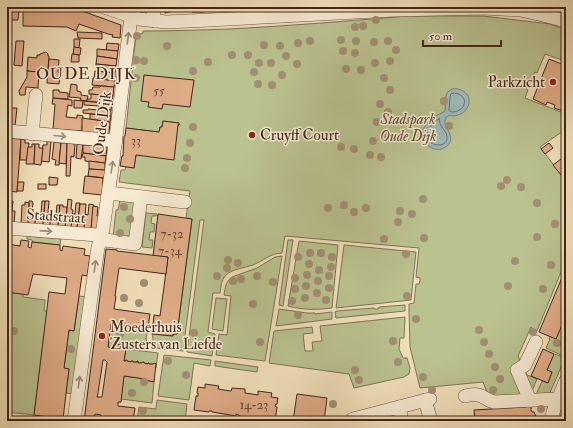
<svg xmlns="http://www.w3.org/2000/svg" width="573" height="428" font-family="'IM FELL Double Pica',serif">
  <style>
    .green { fill: #bac290; stroke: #7e7456 }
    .water { fill: #9ebab9; stroke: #7a7f7a }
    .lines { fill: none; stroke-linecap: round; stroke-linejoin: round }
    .shore { stroke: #70706a; stroke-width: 1 }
    .building { fill: #dfac88; stroke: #43261b; fill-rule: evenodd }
    .minor-casing { stroke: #6e5443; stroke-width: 14 }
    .minor { stroke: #f6ead2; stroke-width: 13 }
    .tree { fill: #a28f72 }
    .oneway { stroke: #9c8876 }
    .poi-dot { fill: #8f2418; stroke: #f6ead2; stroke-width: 1.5 }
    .labels { text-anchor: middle; stroke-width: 3; stroke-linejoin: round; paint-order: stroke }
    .number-label { font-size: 13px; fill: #6a4836 }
    .poi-label { font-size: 15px; fill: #43261b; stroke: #f6ead2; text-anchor: start }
    .park-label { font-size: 15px; font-style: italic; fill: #614d38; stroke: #f6ead2 }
    .street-label { font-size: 15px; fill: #43261b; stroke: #f6ead2 }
    .neighbourhood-label { font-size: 16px; letter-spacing: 1px; fill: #43261b; stroke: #f6ead2 }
  </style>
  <rect width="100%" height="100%" fill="#f1dfba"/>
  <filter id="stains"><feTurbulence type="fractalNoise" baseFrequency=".005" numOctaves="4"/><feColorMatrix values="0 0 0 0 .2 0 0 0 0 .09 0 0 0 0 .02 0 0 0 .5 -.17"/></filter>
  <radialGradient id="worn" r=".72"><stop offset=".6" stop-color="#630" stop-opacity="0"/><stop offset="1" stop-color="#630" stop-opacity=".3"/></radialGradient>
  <g class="green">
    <path d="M408,16H483L550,24L566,30V55L562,60L545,54L537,73L535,72L532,79H530L526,89L528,90L525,98L566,114V129L540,147L566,181V265L563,272H561L537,331L532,329L531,327L518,356L527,375L537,379L532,391L522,396L489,397L483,382L420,388L410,347L409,310V304L414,303L416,284H419L420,281V278L416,277L419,248L285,236L282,253C271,253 263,261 253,265C244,268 232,269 226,275C221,280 221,287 220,293H213L208,332L215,334L212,356L187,352L204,220H200L183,351L155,348L152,334L173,336V334H177L192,219L186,218L190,191L119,182L121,170H125L126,166L134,168L136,155L179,125V123L163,121L162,127H160L159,132L126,128L136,35H138L143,33V31C172,31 200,30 229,29C288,26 348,21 408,16Z"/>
    <polygon points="120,200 134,202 131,236 127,236 126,239 113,237 116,210 118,210"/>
    <polygon points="146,213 157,214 156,216 152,216 151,223 155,224 154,232 150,232 149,240 153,240 152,248 142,247"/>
    <polygon points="27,236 61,239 60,245 32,242 32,240 27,239"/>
    <polygon points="288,240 293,240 283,306 279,305"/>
    <path d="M299,241L338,245L332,308C317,310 302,310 288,306Z"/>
    <polygon points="344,245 416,252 411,300 336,308"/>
    <path d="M282,256L265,361L216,355L219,334L227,335L231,296L224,295C225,288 226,281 232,277L257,268L275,257Z"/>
    <polygon points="7,292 23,294 23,297 45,300 44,311 47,311 34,415 7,412"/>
    <polygon points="79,296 87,297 74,394 66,393 69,369 64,368 69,330 74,331"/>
    <polygon points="216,298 227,299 223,331 212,329"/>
    <polygon points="405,305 405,311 336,318 335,312 337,311 374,308 375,309 378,309 379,307"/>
    <polygon points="279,309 307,313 315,313 315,314 332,312 332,319 276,326"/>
    <polygon points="405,317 404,338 400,338 399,349 403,358 407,358 410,368 409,374 404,377 354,388 349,374 269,363 274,331 312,327 313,333 303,334 305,351 313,351 312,342 322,341 320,326"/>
    <polygon points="565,317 566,355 565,357 546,348 550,339 549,338 550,336 556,338"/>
    <polygon points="111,324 148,328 146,339 149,348 114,344 113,348 108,347"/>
    <polygon points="126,349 158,353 156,368 153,364 149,364 149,363 148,364 138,363 138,361 137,362 133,362 133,361 132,361 131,362 127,361 126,360 126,361 124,361"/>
    <polygon points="554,354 565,358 549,395 536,395 542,381 548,383 552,372 547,370"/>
    <polygon points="164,355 211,360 210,366 194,363 189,400 158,396"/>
    <polygon points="215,361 258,367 257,372 215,366"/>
    <polygon points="124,376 145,379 145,380 154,382 152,403 121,399"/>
    <polygon points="157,400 187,404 185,421 137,421 139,407 156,409"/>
  </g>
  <path class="water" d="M452,89C456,88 458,89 461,90C464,91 466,93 468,96C472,106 464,115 454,116C452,116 451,115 448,116C446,117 445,119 445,121C443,127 457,137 447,146C435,156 418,142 424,128C426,124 430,119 434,117C438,114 441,114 445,111C446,102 443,93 452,89Z"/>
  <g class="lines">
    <g class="shore">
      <path d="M455,93C471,96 465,113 451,112L449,110L450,97L451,94Z"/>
      <path d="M439,119C440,122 440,125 442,127C443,129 445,131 446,133C454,153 415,146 430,127C433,124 435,120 439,119Z"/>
    </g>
  </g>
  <g class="building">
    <polygon points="10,7 19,7 18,20 10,20"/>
    <polygon points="23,7 71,7 121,25 120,38 112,37 113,35 108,34 79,24 76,31 67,27 23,26"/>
    <polygon points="164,7 177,7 178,10 165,13"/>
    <polygon points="191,7 201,7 202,12 192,12"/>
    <polygon points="201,7 210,7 211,11 202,12"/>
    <rect x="219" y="7" width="11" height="4"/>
    <polygon points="77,32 102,33 102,39 78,38"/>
    <polygon points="74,39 80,39 79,48 74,47"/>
    <polygon points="16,41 24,41 22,66 14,65"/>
    <polygon points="107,43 119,44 118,51 106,50"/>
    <polygon points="74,47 81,48 80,55 73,54"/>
    <polygon points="97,49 118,51 117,59 97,56"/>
    <polygon points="46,52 48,54 48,56 49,56 48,69 39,68 39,72 27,71 28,57 37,58 37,55 40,55 40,54"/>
    <polygon points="72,54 79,55 79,62 71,62"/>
    <polygon points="97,56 117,59 116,66 96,64"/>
    <polygon points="49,59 59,60 58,72 60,73 59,84 47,83"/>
    <polygon points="549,59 564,65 565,63 566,64 566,112 554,108 555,105 547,102 546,105 533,99"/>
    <polygon points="96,64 116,66 115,73 103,72 104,69 96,68"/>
    <polygon points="27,71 39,72 38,88 26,87 25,95 20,95 19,91 27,77"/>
    <polygon points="95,71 115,73 115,81 94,78"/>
    <polygon points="144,75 194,80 190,107 163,104 162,109 148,107 149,102 141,101"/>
    <polygon points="93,78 115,81 114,87 92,85"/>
    <polygon points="71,84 77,85 77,91 81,92 81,95 88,96 87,101 80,100 81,98 69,97"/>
    <polygon points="101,86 114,87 113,96 89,94 89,90 92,90 93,87 100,87"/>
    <polygon points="53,90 59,90 59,92 68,93 68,99 53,98"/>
    <polygon points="91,94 113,96 112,104 87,101 87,99 91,99"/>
    <polygon points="53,98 72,100 72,106 68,105 66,117 77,118 77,115 83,116 82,131 53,129 55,104 52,104"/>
    <polygon points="74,100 83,101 82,108 74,108"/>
    <polygon points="84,101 112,104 111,110 99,109 99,106 84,105"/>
    <polygon points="8,108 17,108 15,126 11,126 12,124 7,123"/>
    <polygon points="88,109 98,110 99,109 111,110 111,116 83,113 83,110 88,110"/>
    <polygon points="90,114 111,116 110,122 90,119"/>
    <polygon points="82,118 110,122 109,134 82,132"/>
    <polygon points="163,121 179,123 179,125 178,125 174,160 136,155 134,168 120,166 122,156 123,156 124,136 125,136 126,128 159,132 160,127 162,127"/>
    <polygon points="7,138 21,139 17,192 8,191 11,155 9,154 9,152 7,152"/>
    <polygon points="21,139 25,140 25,143 29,143 27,160 20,160"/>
    <polygon points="47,141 51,142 49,162 41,161 43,145 47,145"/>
    <polygon points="54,142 61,143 59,165 55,165 56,160 52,159"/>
    <polygon points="61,143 67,143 66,164 59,163"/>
    <polygon points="67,143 75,144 74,157 71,156 70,176 66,176"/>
    <polygon points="549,143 553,148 545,154 541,149"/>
    <polygon points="32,144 35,144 34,164 26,164 28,147 32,147"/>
    <polygon points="35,144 39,144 39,148 43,148 41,165 34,164"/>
    <polygon points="77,144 83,145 81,159 76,158"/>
    <polygon points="83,145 106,146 107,148 106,156 83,153"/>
    <polygon points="83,153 106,156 105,163 85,161 85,157 82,157"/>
    <polygon points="561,159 566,165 566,179 565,180 553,165"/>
    <polygon points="89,161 105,163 105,170 89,169"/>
    <polygon points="89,169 105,170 104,178 88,176"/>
    <polygon points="85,176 103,178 102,195 83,193"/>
    <polygon points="49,177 58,178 57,185 49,185"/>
    <polygon points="18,182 24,182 23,191 17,191"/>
    <rect x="38" y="184" width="8" height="5"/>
    <polygon points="68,199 72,200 71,209 73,210 71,228 65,227"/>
    <polygon points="9,201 13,201 12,211 15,211 14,223 7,222"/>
    <polygon points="29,201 32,201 33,203 32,212 36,212 35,225 28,224"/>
    <polygon points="42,201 45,201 43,225 35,225 36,212 41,213"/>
    <polygon points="45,201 49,201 48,213 51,214 50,226 43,225"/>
    <polygon points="25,202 29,203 28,224 21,224 22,205 25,205"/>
    <polygon points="76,203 80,203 77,228 71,228 73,214 75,214"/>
    <polygon points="80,204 86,204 84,229 77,228"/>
    <polygon points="89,204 94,205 91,229 84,229 85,214 88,215"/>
    <polygon points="57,205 60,205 58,227 50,226 51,214 56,214"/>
    <polygon points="60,205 63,205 63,207 67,207 65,227 58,227"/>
    <polygon points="93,206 98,207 97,216 99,216 98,228 91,229"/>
    <polygon points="158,214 192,219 177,334 173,334 173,336 152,334 154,315 160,316 168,257 153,256"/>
    <polygon points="21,240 29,241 28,247 31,248 32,242 60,245 60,250 62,251 63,246 85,249 84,255 90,256 87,276 82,275 74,331 69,330 64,368 69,369 63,419 34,415 49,292 65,294 67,278 33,274 28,295 7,292 7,244 20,246"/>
    <path d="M106,249L117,250V251L168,257L166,274L119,268L115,296H116L114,309L150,314L148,328L111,324L108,347L113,348V344L121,345V348L126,349L124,361H126V360H127V361L131,362V361H133V362H137V361H138V363H142V362H144V363L148,364V363H149V364H153L155,363L156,364L154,382L145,380V379L124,376L121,402H118V406L135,408L133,421H100L101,415L95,414L94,421H84ZM103,360H105L107,362L102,397H97L98,393Z"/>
    <polygon points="566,268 566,316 556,339 539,332"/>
    <polygon points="543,349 554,354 547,370 552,372 548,383 531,376"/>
    <polygon points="205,384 219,386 218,389 224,390 231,391 232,388 245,389 245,393 252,394 258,395 258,391 272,393 271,397 278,398 277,404 276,404 275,406 277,407 275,421 261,419 261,418 258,417 258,419 239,416 239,415 236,414 236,416 212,412 212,411 209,411 209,412 194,410 196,396 198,396 198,393 197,393 198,387 205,388"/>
    <polygon points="297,394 327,398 324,421 293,421"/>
    <polygon points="531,404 531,410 532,412 534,412 538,421 475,421 474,410 526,407 526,405"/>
  </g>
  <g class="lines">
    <g class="minor-casing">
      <g id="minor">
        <polyline points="104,7 139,19 166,22 210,20 394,10 483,8 520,10 543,15 566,21"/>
        <polyline points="152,7 155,21"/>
        <polyline points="7,131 116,141"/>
        <polyline points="32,134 36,95"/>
        <polyline points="109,193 185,202"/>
        <polyline points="7,228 97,235 102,233 103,229 113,160 131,17"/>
        <path d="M465,396C469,395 474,394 478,395C484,396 488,401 494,402L558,399"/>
        <polyline points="425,400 431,421"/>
        <polyline points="530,400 517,370 525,365 536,342"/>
        <polyline points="399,407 402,421"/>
        <polyline points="74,421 98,247 100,242 105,240 135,244 141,197"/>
        <polyline points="353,421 353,419 430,399"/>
        <polyline points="551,421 553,412 566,380"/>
      </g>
    </g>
    <use href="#minor" class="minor"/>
  </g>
  <g class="tree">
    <circle cx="376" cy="20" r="4"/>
    <circle cx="363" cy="26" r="4"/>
    <circle cx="355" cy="27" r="4"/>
    <circle cx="137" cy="36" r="4"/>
    <circle cx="341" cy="40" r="4"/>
    <circle cx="310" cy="41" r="4"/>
    <circle cx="356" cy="41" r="4"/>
    <circle cx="388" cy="41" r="4"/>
    <circle cx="374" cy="42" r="4"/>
    <circle cx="298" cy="43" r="4"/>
    <circle cx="264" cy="45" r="4"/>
    <circle cx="167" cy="46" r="4"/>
    <circle cx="280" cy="46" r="4"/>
    <circle cx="396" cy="50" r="4"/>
    <circle cx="343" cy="51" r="4"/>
    <circle cx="355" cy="53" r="4"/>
    <circle cx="232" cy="55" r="4"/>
    <circle cx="248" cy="55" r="4"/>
    <circle cx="286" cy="56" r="4"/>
    <circle cx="136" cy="60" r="4"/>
    <circle cx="144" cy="61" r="4"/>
    <circle cx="390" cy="61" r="4"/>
    <circle cx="208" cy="62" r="4"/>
    <circle cx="259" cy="63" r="4"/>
    <circle cx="271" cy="63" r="4"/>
    <circle cx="375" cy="63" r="4"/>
    <circle cx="297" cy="64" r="4"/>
    <circle cx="346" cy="69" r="4"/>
    <circle cx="361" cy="70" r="4"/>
    <circle cx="193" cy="71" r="4"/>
    <circle cx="254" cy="72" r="4"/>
    <circle cx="282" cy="75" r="4"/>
    <circle cx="136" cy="78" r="4"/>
    <circle cx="384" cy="78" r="4"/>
    <circle cx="258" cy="84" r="4"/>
    <circle cx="272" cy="85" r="4"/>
    <circle cx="390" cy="90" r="4"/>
    <circle cx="444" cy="101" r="4"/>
    <circle cx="380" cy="104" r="4"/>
    <circle cx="388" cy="112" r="4"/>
    <circle cx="377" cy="122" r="4"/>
    <circle cx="449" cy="126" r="4"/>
    <circle cx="193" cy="127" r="4"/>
    <circle cx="384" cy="134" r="4"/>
    <circle cx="373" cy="141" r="4"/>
    <circle cx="190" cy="143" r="4"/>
    <circle cx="341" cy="147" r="4"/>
    <circle cx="354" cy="149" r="4"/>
    <circle cx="370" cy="155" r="4"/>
    <circle cx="381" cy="157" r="4"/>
    <circle cx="187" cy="158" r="4"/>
    <circle cx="185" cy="168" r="4"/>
    <circle cx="507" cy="180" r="4"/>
    <circle cx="501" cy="186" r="4"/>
    <circle cx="521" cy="187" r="4"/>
    <circle cx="423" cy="199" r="4"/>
    <circle cx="537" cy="203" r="4"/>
    <circle cx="344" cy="205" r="4"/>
    <circle cx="124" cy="207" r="4"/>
    <circle cx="328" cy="208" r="4"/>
    <circle cx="366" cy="208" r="4"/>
    <circle cx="400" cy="211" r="4"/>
    <circle cx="354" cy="212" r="4"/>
    <circle cx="412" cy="214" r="4"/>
    <circle cx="130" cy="219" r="4"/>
    <circle cx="398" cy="222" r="4"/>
    <circle cx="555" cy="224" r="4"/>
    <circle cx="120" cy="233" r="4"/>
    <circle cx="537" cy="237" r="4"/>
    <circle cx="424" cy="238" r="4"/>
    <circle cx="384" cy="239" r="4"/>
    <circle cx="310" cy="253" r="4"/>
    <circle cx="321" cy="253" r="4"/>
    <circle cx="406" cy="254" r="4"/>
    <circle cx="298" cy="257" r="4"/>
    <circle cx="332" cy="257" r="4"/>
    <circle cx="228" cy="260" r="4"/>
    <circle cx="515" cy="261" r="4"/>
    <circle cx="238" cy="263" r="4"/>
    <circle cx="309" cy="264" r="4"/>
    <circle cx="551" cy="265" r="4"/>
    <circle cx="331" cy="267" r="4"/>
    <circle cx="227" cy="268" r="4"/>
    <circle cx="319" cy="270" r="4"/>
    <circle cx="307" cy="275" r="4"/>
    <circle cx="217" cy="276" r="4"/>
    <circle cx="257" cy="276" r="4"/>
    <circle cx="329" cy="276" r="4"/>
    <circle cx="295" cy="278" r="4"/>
    <circle cx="241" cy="279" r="4"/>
    <circle cx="233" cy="281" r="4"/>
    <circle cx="318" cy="281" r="4"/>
    <circle cx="273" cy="282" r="4"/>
    <circle cx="144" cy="283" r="4"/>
    <circle cx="306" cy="286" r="4"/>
    <circle cx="508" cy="286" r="4"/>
    <circle cx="329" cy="288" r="4"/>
    <circle cx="295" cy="289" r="4"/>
    <circle cx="543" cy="289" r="4"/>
    <circle cx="317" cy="293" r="4"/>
    <circle cx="407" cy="296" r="4"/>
    <circle cx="124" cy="298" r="4"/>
    <circle cx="305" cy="298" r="4"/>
    <circle cx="326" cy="300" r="4"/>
    <circle cx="292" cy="301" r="4"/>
    <circle cx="139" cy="303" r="4"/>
    <circle cx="253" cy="304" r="4"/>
    <circle cx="298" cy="315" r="4"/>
    <circle cx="416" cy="319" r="4"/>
    <circle cx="479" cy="330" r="4"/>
    <circle cx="14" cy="331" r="4"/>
    <circle cx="533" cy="332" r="4"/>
    <circle cx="194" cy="333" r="4"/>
    <circle cx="120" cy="334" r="4"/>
    <circle cx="393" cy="341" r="4"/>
    <circle cx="260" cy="342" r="4"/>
    <circle cx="484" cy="342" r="4"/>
    <circle cx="557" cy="343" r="4"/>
    <circle cx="71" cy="349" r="4"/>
    <circle cx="489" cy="354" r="4"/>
    <circle cx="168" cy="361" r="4"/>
    <circle cx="398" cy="362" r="4"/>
    <circle cx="495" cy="367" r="4"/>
    <circle cx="355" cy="370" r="4"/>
    <circle cx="186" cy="375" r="4"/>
    <circle cx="423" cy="377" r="4"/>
    <circle cx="500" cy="379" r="4"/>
    <circle cx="359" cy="380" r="4"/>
    <circle cx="144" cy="382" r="4"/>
    <circle cx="432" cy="390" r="4"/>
    <circle cx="493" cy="390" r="4"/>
    <circle cx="132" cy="393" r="4"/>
    <circle cx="333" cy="404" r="4"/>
    <circle cx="541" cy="409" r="4"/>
    <circle cx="143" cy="411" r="4"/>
  </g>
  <defs><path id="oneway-shaft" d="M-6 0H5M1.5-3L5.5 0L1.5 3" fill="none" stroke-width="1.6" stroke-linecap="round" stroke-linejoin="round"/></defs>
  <g class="oneway">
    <use href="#oneway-shaft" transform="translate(128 38) rotate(-83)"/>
    <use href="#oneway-shaft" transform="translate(60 136) rotate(5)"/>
    <use href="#oneway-shaft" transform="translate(112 167) rotate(-81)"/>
    <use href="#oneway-shaft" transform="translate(46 231) rotate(4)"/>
    <use href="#oneway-shaft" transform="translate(95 266) rotate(-82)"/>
    <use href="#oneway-shaft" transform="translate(79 382) rotate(-82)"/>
  </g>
  <g class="poi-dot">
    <circle cx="553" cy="82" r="4"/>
    <circle cx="252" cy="135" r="4"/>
    <circle cx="102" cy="336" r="4"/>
  </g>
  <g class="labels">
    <g class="number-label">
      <text x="159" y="95">55</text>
      <text x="136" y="145">33</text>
      <text x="172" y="238">7-32</text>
      <text x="170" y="255">7-34</text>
      <text x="254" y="409">14-23</text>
    </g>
    <g class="poi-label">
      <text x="545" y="87" text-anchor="end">Parkzicht</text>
      <text x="260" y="140">Cruyff Court</text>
      <text x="110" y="332">Moederhuis<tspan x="110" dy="17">Zusters van Liefde</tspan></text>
    </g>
    <g class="park-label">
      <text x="408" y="124">Stadspark<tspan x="408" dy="17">Oude Dijk</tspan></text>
    </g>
    <g class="street-label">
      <text transform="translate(102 123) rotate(-83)" y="5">Oude Dijk</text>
      <text transform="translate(56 216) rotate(4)" y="5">Stadstraat</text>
    </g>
    <g class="neighbourhood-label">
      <text x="86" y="79">OUDE DIJK</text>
    </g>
  </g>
  <rect width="573" height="428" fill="none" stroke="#f1dfba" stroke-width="24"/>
  <rect x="8" y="8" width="557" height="412" fill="none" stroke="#43261b" stroke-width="2"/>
  <rect x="12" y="12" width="549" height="404" fill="none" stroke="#43261b"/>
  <path d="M423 40v6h78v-6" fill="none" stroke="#43261b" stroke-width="2"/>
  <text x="429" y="40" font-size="12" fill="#43261b" stroke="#f6ead2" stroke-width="3" paint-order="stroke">50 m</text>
  <rect width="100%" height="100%" filter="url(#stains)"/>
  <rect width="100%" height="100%" fill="url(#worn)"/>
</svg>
